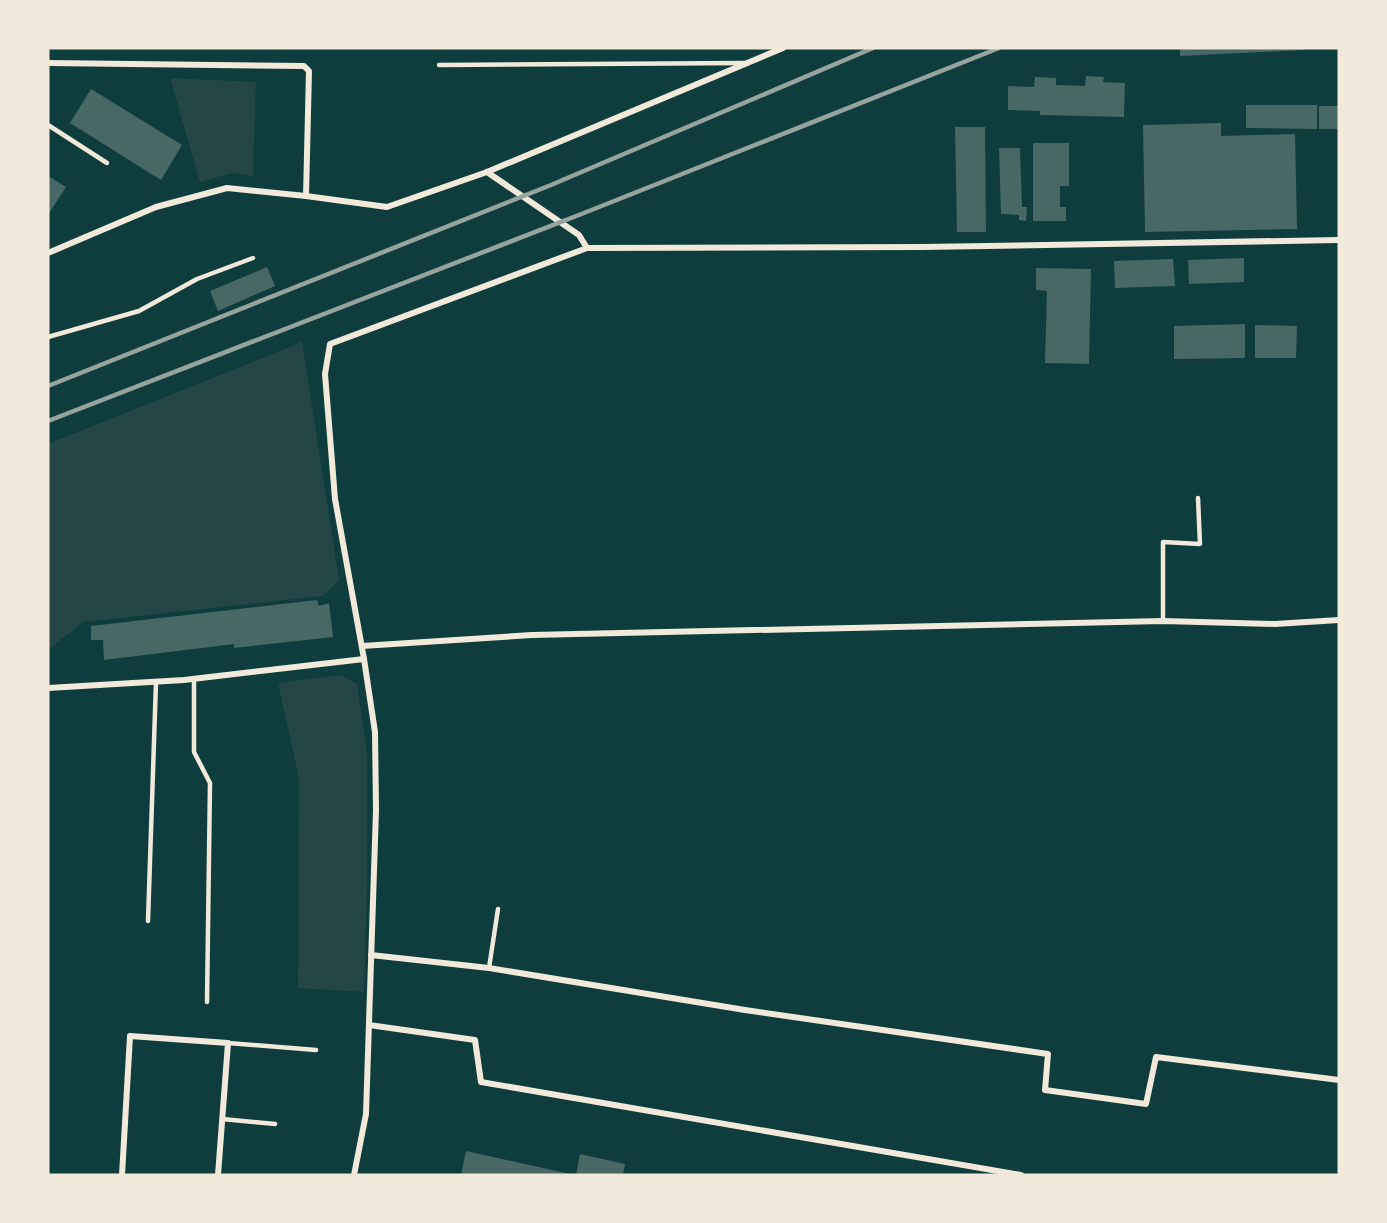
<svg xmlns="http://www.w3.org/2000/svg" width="1387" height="1223" font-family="Overpass,sans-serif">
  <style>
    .green { fill: #244646 }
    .building { fill: #486865 }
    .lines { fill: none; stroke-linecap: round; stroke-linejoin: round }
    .service { stroke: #f1e9da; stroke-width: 4.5 }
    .minor { stroke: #f1e9da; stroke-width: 6 }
    .rail { stroke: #97a49c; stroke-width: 4.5 }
  </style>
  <rect width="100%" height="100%" fill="#0f3d3e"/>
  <g class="green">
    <polygon points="170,78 256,82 253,176 232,173 200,182"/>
    <polygon points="302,342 339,580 323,596 83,622 48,650 48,444"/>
    <polygon points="341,675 357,684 367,753 367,887 364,992 298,988 299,778 278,683"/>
  </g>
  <g class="building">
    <polygon points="1180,48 1304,48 1304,50 1180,56"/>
    <polygon points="1086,76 1104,77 1103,82 1125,83 1124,117 1040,115 1040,111 1008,110 1008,86 1034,87 1035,77 1056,78 1056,85 1085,86"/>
    <polygon points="91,89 182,145 161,180 70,123"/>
    <polygon points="1246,105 1317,105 1317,129 1246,128"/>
    <rect x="1319" y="106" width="20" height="23"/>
    <polygon points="1221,123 1221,136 1295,134 1297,229 1145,232 1143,125"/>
    <polygon points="955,127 985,127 986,232 957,232"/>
    <polygon points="1033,143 1069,143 1069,186 1060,186 1060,207 1066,207 1066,221 1033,221"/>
    <polygon points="999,148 1020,148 1022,207 1027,207 1026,221 1019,220 1019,215 1001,214"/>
    <polygon points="48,176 66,187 48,215"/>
    <polygon points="1244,258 1244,282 1189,284 1188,260"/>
    <polygon points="1173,259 1175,286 1115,288 1114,261"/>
    <polygon points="267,267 275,286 218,311 210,291"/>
    <polygon points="1036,268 1091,269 1089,364 1045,363 1047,291 1036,290"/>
    <polygon points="1245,324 1245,358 1174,359 1174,326"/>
    <polygon points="1255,325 1297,326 1296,358 1255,358"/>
    <polygon points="317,600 319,606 329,603 333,637 234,648 234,644 104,660 103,640 91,640 91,626"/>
    <polygon points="466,1151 570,1174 570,1175 461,1175"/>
    <polygon points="580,1154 625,1164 623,1175 576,1175"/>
  </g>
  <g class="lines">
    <g class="service">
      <polyline points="439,65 745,63"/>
      <polyline points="48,125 107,163"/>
      <polyline points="48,337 139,311 197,279 253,258"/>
      <polyline points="1163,621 1163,542 1200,544 1198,498"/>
      <polyline points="194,679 194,752 210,783 207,1002"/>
      <polyline points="148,921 156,682"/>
      <polyline points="489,968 498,909"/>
      <polyline points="228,1043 316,1050"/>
      <polyline points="222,1119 275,1124"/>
    </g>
    <g class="minor">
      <polyline points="48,63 304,66 309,71 306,196"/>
      <polyline points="487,172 579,235 587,248"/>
      <polyline points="48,253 156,207 227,188 306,196 387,207 487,172 783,48"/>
      <polyline points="362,646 532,635 1163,621 1275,624 1339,620"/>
      <polyline points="48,688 184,680 364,659"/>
      <polyline points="371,955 489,968 745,1010 1048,1054 1045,1090 1146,1104 1156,1057 1339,1080"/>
      <polyline points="369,1025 475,1040 481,1082 1021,1175"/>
      <polyline points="122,1175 130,1036 228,1043 218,1175"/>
      <polyline points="354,1175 366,1114 376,810 375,732 364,659 335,499 325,374 330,344 587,248 922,247 1339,240"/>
    </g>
    <g class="rail">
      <polyline points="48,386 551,185 873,48"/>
      <polyline points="48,421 584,213 999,48"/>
    </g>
  </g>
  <rect width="1387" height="1223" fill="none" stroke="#f1e9da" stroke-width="99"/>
</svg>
